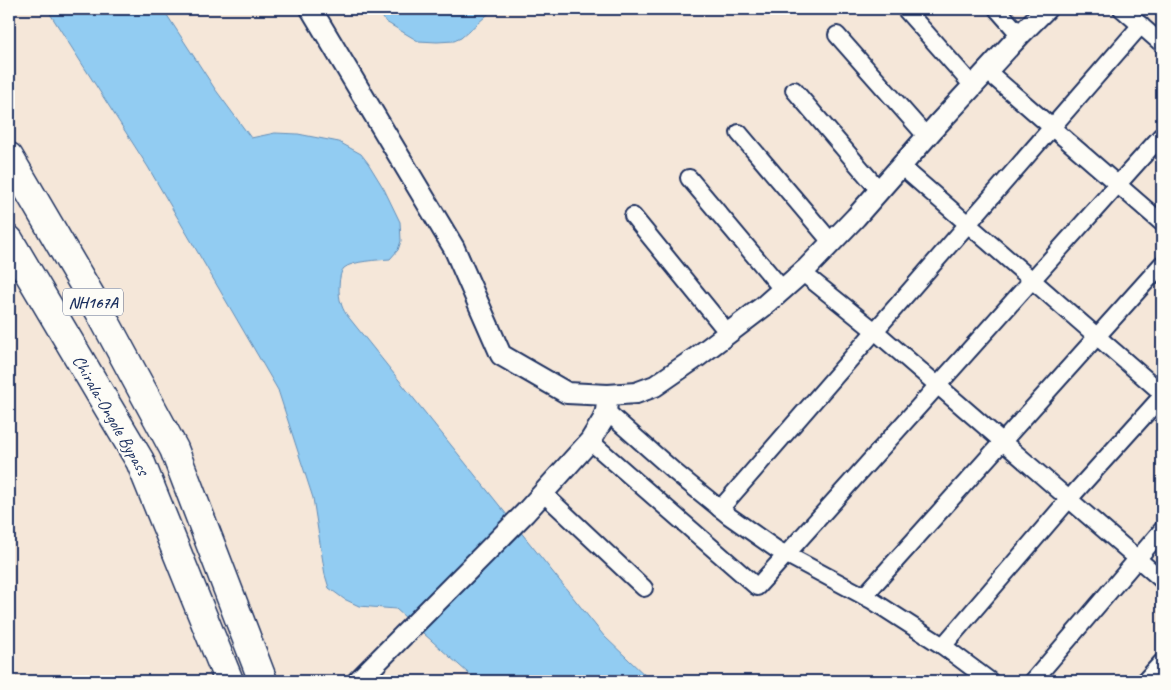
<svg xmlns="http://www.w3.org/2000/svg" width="1171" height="690" font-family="Caveat,sans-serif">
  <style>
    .water { fill: #92ccf2; stroke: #628db7 }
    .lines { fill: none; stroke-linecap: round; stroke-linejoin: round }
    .minor-casing { stroke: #1b2f5e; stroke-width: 20 }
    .tertiary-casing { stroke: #1b2f5e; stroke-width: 24 }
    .trunk-casing { stroke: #1b2f5e; stroke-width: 31 }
    .minor { stroke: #fdfcf7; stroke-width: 16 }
    .tertiary { stroke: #fdfcf7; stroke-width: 20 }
    .trunk { stroke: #fdfcf7; stroke-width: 28 }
    .labels { text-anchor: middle; stroke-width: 4; stroke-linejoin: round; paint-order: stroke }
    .shield { fill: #fdfcf7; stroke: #5f6c8c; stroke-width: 1 }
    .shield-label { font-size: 16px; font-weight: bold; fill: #1b2f5e }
    .street-label { font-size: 18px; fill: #1b2f5e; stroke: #fdfcf7 }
  </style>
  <rect width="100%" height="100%" fill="#f5e7d9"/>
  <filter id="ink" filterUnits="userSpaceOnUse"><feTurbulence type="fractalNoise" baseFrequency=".02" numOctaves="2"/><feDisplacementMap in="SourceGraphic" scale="10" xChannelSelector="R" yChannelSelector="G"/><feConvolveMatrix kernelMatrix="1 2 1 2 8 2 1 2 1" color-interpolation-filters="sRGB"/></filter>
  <g filter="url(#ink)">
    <g class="water">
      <path d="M47,9H163L215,89L251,138L275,133L298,134L339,142L361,154L368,163L384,189L400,222L401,241L398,250L390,259C379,260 352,261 344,268C338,273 338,297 341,303C342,307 344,311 346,314L604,636L651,681H480L468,673L396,609L359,606L344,599L329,588L325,575L313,498L278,390L148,167Z"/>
      <polygon points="376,9 494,9 461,38 454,41 437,42 418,41 386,22"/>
    </g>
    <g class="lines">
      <g class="minor-casing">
        <g id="minor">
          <polyline points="905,9 973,86"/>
          <polyline points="997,9 1020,35"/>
          <polyline points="1122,9 1162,44"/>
          <polyline points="837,35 927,137"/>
          <polyline points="987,71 1162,223"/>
          <polyline points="794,90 879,190"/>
          <polyline points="739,133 832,243"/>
          <polyline points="901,166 1162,393"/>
          <polyline points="689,178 783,290"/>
          <polyline points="633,216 728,333"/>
          <polyline points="803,273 875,331 1162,580"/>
          <polyline points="606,411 675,472 729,516 776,549 873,601 943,646 990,681"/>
          <polyline points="590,441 757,587 1162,135"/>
          <polyline points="543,493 644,588"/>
          <polyline points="720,509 1141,25"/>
          <polyline points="864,596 1162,264"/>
          <polyline points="943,646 1069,499 1162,396"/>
          <polyline points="1033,681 1162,530"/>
          <polyline points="1145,681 1162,662"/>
        </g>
      </g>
      <g class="tertiary-casing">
        <g id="tertiary">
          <polyline points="311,9 454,248 501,355 567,393 608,395 636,393 655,386 697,357 764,306 807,268 856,217 937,125 1020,35 1046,9"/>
          <polyline points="358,681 525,513 590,441 603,420 606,411 608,395"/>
        </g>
      </g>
      <g class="trunk-casing">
        <g id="trunk">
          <polyline points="9,157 100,312 174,449 263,681"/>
          <polyline points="9,240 140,461 229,681"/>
        </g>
      </g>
      <use href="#minor" class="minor"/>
      <use href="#tertiary" class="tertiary"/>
      <use href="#trunk" class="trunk"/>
    </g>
  </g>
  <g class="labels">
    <rect class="shield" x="63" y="288.5" width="60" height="27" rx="4"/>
    <g class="shield-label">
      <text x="93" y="308">NH167A</text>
    </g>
    <g class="street-label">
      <text transform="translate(111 415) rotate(60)" y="6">Chirala-Ongole Bypass</text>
    </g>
  </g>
  <rect width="1171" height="690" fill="none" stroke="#fdfcf7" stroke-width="30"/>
  <rect x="15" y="15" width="1141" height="660" fill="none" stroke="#1b2f5e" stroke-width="2" filter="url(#ink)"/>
</svg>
